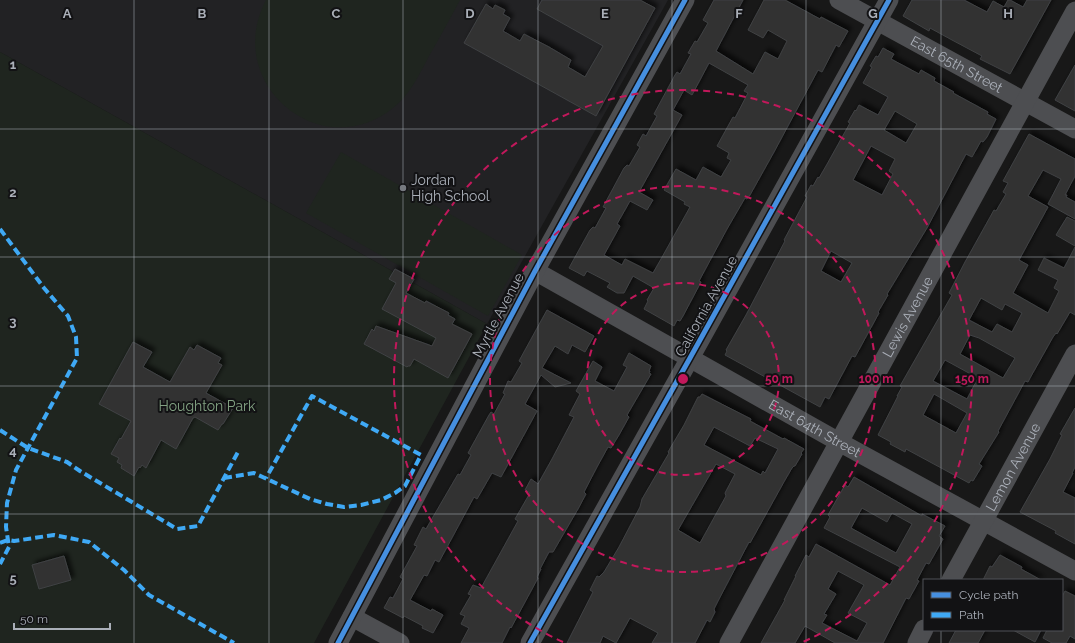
<svg xmlns="http://www.w3.org/2000/svg" width="1075" height="643" font-family="Raleway,sans-serif">
  <style>
    .built { fill: #222224 }
    .green { fill: #1f251f }
    .building { fill: #313132; stroke: #404244; fill-rule: evenodd; filter: url(#shadow) }
    .lines { fill: none; stroke-linecap: round; stroke-linejoin: round }
    .minor { stroke: #4d4e51; stroke-width: 19 }
    .quiet { stroke: #3fa9f5; stroke-width: 4; stroke-dasharray: 8 4; stroke-linecap: butt }
    .cycleway-casing { stroke: #121214; stroke-width: 8 }
    .cycleway { stroke: #468fdf; stroke-width: 5 }
    .grid { fill: none; stroke: #aaafb8; stroke-width: 1; stroke-opacity: 0.55 }
    .ring { fill: none; stroke: #c2185b; stroke-width: 2; stroke-dasharray: 7 5 }
    .poi-dot { fill: #777a80; stroke: #121214; stroke-width: 1.5 }
    .labels { text-anchor: middle; stroke-width: 4; stroke-linejoin: round; paint-order: stroke }
    .street-label { font-size: 14px; fill: #aaafb8; stroke: #121214 }
    .poi-label { font-size: 14px; fill: #aaafb8; stroke: #121214; text-anchor: start }
    .park-label { font-size: 14px; fill: #83a283; stroke: #121214 }
    .grid-label { font-size: 13px; text-anchor: middle; font-weight: bold; fill: #aaafb8; stroke: #121214; stroke-width: 4; stroke-linejoin: round; paint-order: stroke }
    .centre { fill: #c2185b; stroke: #121214; stroke-width: 2 }
    .ring-label { font-size: 12px; text-anchor: middle; font-weight: bold; fill: #c2185b; stroke: #121214; stroke-width: 4; stroke-linejoin: round; paint-order: stroke }
  </style>
  <defs>
    <filter id="shadow"><feDropShadow dx="3.5" dy="-3.5" stdDeviation="2" flood-color="#0009"/></filter>
  </defs>
  <rect width="100%" height="100%" fill="#181818"/>
  <polygon class="built" points="0,0 668,0 487,324 0,52"/>
  <g class="green">
    <path d="M266,0H460C450,19 440,37 429,56C419,75 410,95 393,108C321,166 222,83 266,0Z"/>
    <polygon points="0,52 487,324 314,643 0,643"/>
    <polygon points="341,152 522,255 488,316 306,213"/>
  </g>
  <g class="building">
    <polygon points="542,0 640,0 655,8 596,116 464,43 486,4 493,9 495,5 505,10 503,14 510,18 503,31 520,41 524,34 549,47 571,60 568,67 585,77 603,46 537,9"/>
    <path d="M714,0H743L716,51L753,74L765,52L778,59L787,41L768,30L763,38L748,30L764,0H785L820,19L821,17L848,31L839,47L836,45L822,72L818,70L774,152L750,195L747,199L745,198L727,229L699,281L701,282L683,316L680,321L677,320L674,326L644,309L648,301L647,300L654,288L633,276L624,293H617L607,287L610,283L587,271L584,276L569,268L590,230L593,227L595,228L606,208L603,207L624,168L627,165L629,166L640,147L637,145L643,134L646,136L657,116L654,114L675,75L677,72L680,74L691,54L688,53L695,41L697,42L708,23L703,20ZM709,63L748,85L744,91L748,93L735,118L733,117L717,146L729,153L727,158L731,160L721,177L703,167L696,180L676,169L664,190L685,202L684,204L690,207L661,259L653,273L625,259L622,265L604,255L620,226L617,224L630,201L647,210L653,200L639,192L682,115L673,110L684,90L692,95Z"/>
    <polygon points="912,0 964,0 987,12 993,1 1004,7 1008,0 1010,0 1023,7 1027,0 1051,0 1010,74 980,59 982,56 952,40 930,28 929,31 903,16"/>
    <path d="M883,48L894,54L891,59L919,74L921,70L935,78L934,81L954,92L953,93L988,112L987,114L996,119L987,137L983,142L981,141L972,157L966,154L927,228L887,294L888,295L878,312L879,313L855,357L852,356L829,399L825,397L820,407L725,355L727,351L726,350L746,315L785,241L784,240L807,197L805,196L811,185L813,186L818,177L819,178L826,166L850,123L848,122L855,110L856,111L859,105L878,115L888,97L863,83L872,67L870,66L876,56L878,57ZM895,111L917,124L906,143L884,130ZM871,146L895,159L889,171L893,174L882,195L853,180ZM831,251L852,263L841,282L821,271Z"/>
    <polygon points="1075,65 1075,111 1055,100"/>
    <path d="M1029,134L1075,159V176L1065,195H1067L1066,197L1075,202V219L1048,204L1061,179L1043,170L1028,196L1048,207L1019,260L1028,265L1013,293L1048,313L1059,291L1054,288L1058,280L1038,270L1044,258L1064,268L1075,247V315L1070,312L1057,334L1056,333L1053,337L1030,378L1028,382L1025,381L998,431L999,432L979,464L982,466L973,481L971,480L969,483L906,449L905,452L890,444L891,442L878,435L898,396H897L902,387L900,386L952,295L949,293L965,262L994,210L996,211L1006,194L1003,192L1008,183L1003,181ZM981,298L1002,310L1005,304L1022,313L1012,332L997,324L992,332L969,320ZM970,335L979,338L1015,358L1003,378L960,354ZM945,360L978,378L967,399L933,381ZM934,394L967,413L956,433L923,415Z"/>
    <polygon points="1067,217 1075,221 1075,246 1056,235"/>
    <polygon points="395,269 414,279 406,293 425,303 426,301 449,313 448,315 455,319 452,324 472,334 448,378 414,359 410,366 408,366 407,367 364,344 372,329 374,331 376,326 432,346 436,338 382,309 396,283 389,279"/>
    <polygon points="547,310 594,336 585,352 572,345 568,354 555,346 542,368 571,383 555,387 541,375 525,404 537,411 501,477 492,473 477,499 474,497 439,562 435,560 427,576 424,575 410,600 431,611 432,609 443,615 433,633 422,628 423,626 404,616 403,618 384,608 390,597 393,598 403,579 400,577 417,546 414,545 423,527 426,529 458,474 460,475 471,455 468,453 489,415 491,412 494,414 505,394 503,393 508,381 511,382 522,363 519,361"/>
    <polygon points="133,342 152,352 143,367 170,382 190,347 194,350 197,345 221,358 218,363 222,365 206,393 233,408 223,424 222,424 218,430 195,417 193,418 176,449 161,440 146,468 142,465 140,468 139,467 134,476 121,468 122,465 117,462 119,458 111,454 120,438 121,439 131,421 99,404"/>
    <polygon points="629,353 651,366 649,371 650,371 649,373 651,374 627,415 629,417 619,435 611,448 608,447 597,467 584,492 586,494 578,509 553,552 549,552 540,569 541,569 537,577 538,578 511,628 510,627 502,643 461,643 469,628 461,624 465,616 460,614 471,595 468,594 473,585 481,588 518,521 515,519 530,493 525,490 531,479 538,484 552,459 574,417 569,415 580,394 576,391 593,361 602,367 595,381 614,391 627,367 623,365"/>
    <path d="M702,394L751,419L750,421L783,439L784,438L804,449L801,453L802,454L795,466H794L792,468L785,480L750,543L749,542L718,601L714,609L715,612L710,622L707,620L695,643H652L658,633L630,618L616,643L603,636L600,643H567L593,592L590,590L597,576L599,577L604,572L619,547L640,507L642,499L669,453L668,452L684,425L698,397H700ZM714,427L750,446L755,438L778,449L765,473L763,471L761,475L704,445ZM716,464L735,474L725,493L726,496L700,543L678,530Z"/>
    <polygon points="1075,408 1075,467 1072,473 1073,473 1063,492 1075,498 1075,544 1055,533 1056,531 1020,512 1050,459 1062,435 1060,434"/>
    <path d="M854,477L922,516V514L945,526L939,536L943,539L938,548L929,564L926,563L917,580L919,581L909,599L906,598L883,643H835L805,626L795,643H761L785,600H784L796,576H795L806,555L809,557L816,544L890,585L900,567L824,528L830,517L828,515L845,485L848,487ZM862,508L887,522L892,513L912,524L896,553L851,528ZM838,571L864,585L848,613L867,623L857,641L822,623L827,615L824,614L836,594L828,589Z"/>
    <polygon points="1000,555 1022,567 1021,569 1041,580 983,580 990,566 992,567"/>
    <polygon points="64,556 71,580 39,589 32,565"/>
    <polygon points="1065,591 1075,596 1075,639 1070,636 1066,643 1052,643 1043,638 1047,630 1062,630 1062,597"/>
    <polygon points="956,630 985,630 978,643 949,643"/>
    <polygon points="1013,630 1041,630 1035,642"/>
  </g>
  <g class="lines">
    <g class="minor">
      <path id="s1" d="M839,0L1075,129"/>
      <path id="s2" d="M535,271L839,442L1075,571"/>
      <path id="s3" d="M951,580L1075,354"/>
      <polyline points="352,617 400,643"/>
      <polyline points="338,643 535,271 685,0"/>
      <polyline points="530,643 690,358 889,0"/>
      <path id="s4" d="M729,643L1075,11"/>
      <polyline points="917,643 924,629"/>
    </g>
    <g class="quiet">
      <polyline points="0,229 44,288 68,316 76,337 77,358 16,470 7,503 6,527 9,547 0,564"/>
      <polyline points="0,430 28,448 67,462 80,471 177,529 198,526 238,452"/>
      <polyline points="224,478 254,473 310,499 327,504 344,507 361,505 381,500 395,493 405,486 421,455 312,396 266,478"/>
      <polyline points="0,543 8,540 14,541 54,535 89,542 124,570 149,595 234,643"/>
    </g>
    <g class="cycleway-casing">
      <g id="cycleway">
        <polyline points="338,643 535,271 685,0"/>
        <polyline points="530,643 690,358 889,0"/>
      </g>
    </g>
    <use href="#cycleway" class="cycleway"/>
  </g>
  <path class="grid" d="M134,0V643M269,0V643M403,0V643M538,0V643M672,0V643M806,0V643M941,0V580M0,129H1075M0,257H1075M0,386H1075M0,514H1075M941,630V643"/>
  <g class="ring">
    <circle cx="683" cy="379" r="96"/>
    <circle cx="683" cy="379" r="193"/>
    <path d="M563 642A289 289 0 1 1 803 642"/>
  </g>
  <circle class="poi-dot" cx="403" cy="188" r="4"/>
  <g class="labels">
    <g class="street-label">
      <text dy="5" stroke="none"><textPath href="#s1" startOffset="134">East 65th Street</textPath></text>
      <text transform="translate(706 306) rotate(-61)" y="5">California Avenue</text>
      <text transform="translate(498 315) rotate(-62)" y="5">Myrtle Avenue</text>
      <text dy="5" stroke="none"><textPath href="#s4" startOffset="372">Lewis Avenue</textPath></text>
      <text dy="5" stroke="none"><textPath href="#s2" startOffset="321">East 64th Street</textPath></text>
      <text dy="5" stroke="none"><textPath href="#s3" startOffset="129">Lemon Avenue</textPath></text>
    </g>
    <g class="poi-label">
      <text x="411" y="185">Jordan<tspan x="411" dy="16">High School</tspan></text>
    </g>
    <g class="park-label">
      <text x="207" y="411">Houghton Park</text>
    </g>
  </g>
  <g class="grid-label">
    <text x="67" y="18">A</text>
    <text x="202" y="18">B</text>
    <text x="336" y="18">C</text>
    <text x="470" y="18">D</text>
    <text x="605" y="18">E</text>
    <text x="739" y="18">F</text>
    <text x="873" y="18">G</text>
    <text x="1008" y="18">H</text>
    <text x="13" y="69">1</text>
    <text x="13" y="197">2</text>
    <text x="13" y="326">3</text>
    <text x="13" y="455">4</text>
    <text x="13" y="583">5</text>
  </g>
  <circle cx="683" cy="379" r="6" class="centre"/>
  <g class="ring-label">
    <text x="779" y="383">50 m</text>
    <text x="876" y="383">100 m</text>
    <text x="972" y="383">150 m</text>
  </g>
  <rect x="923" y="579" width="140" height="52" fill="#121214" stroke="#4f5156"/>
  <rect x="931" y="592" width="20" height="6" fill="#468fdf" stroke="#4f5156"/>
  <text x="959" y="599" font-size="12" fill="#aaafb8">Cycle path</text>
  <rect x="931" y="612" width="20" height="6" fill="#3fa9f5" stroke="#4f5156"/>
  <text x="959" y="619" font-size="12" fill="#aaafb8">Path</text>
  <path d="M14 623v6h96v-6" fill="none" stroke="#aaafb8" stroke-width="2"/>
  <text x="20" y="623" font-size="12" fill="#aaafb8" stroke="#121214" stroke-width="3" paint-order="stroke">50 m</text>
</svg>
